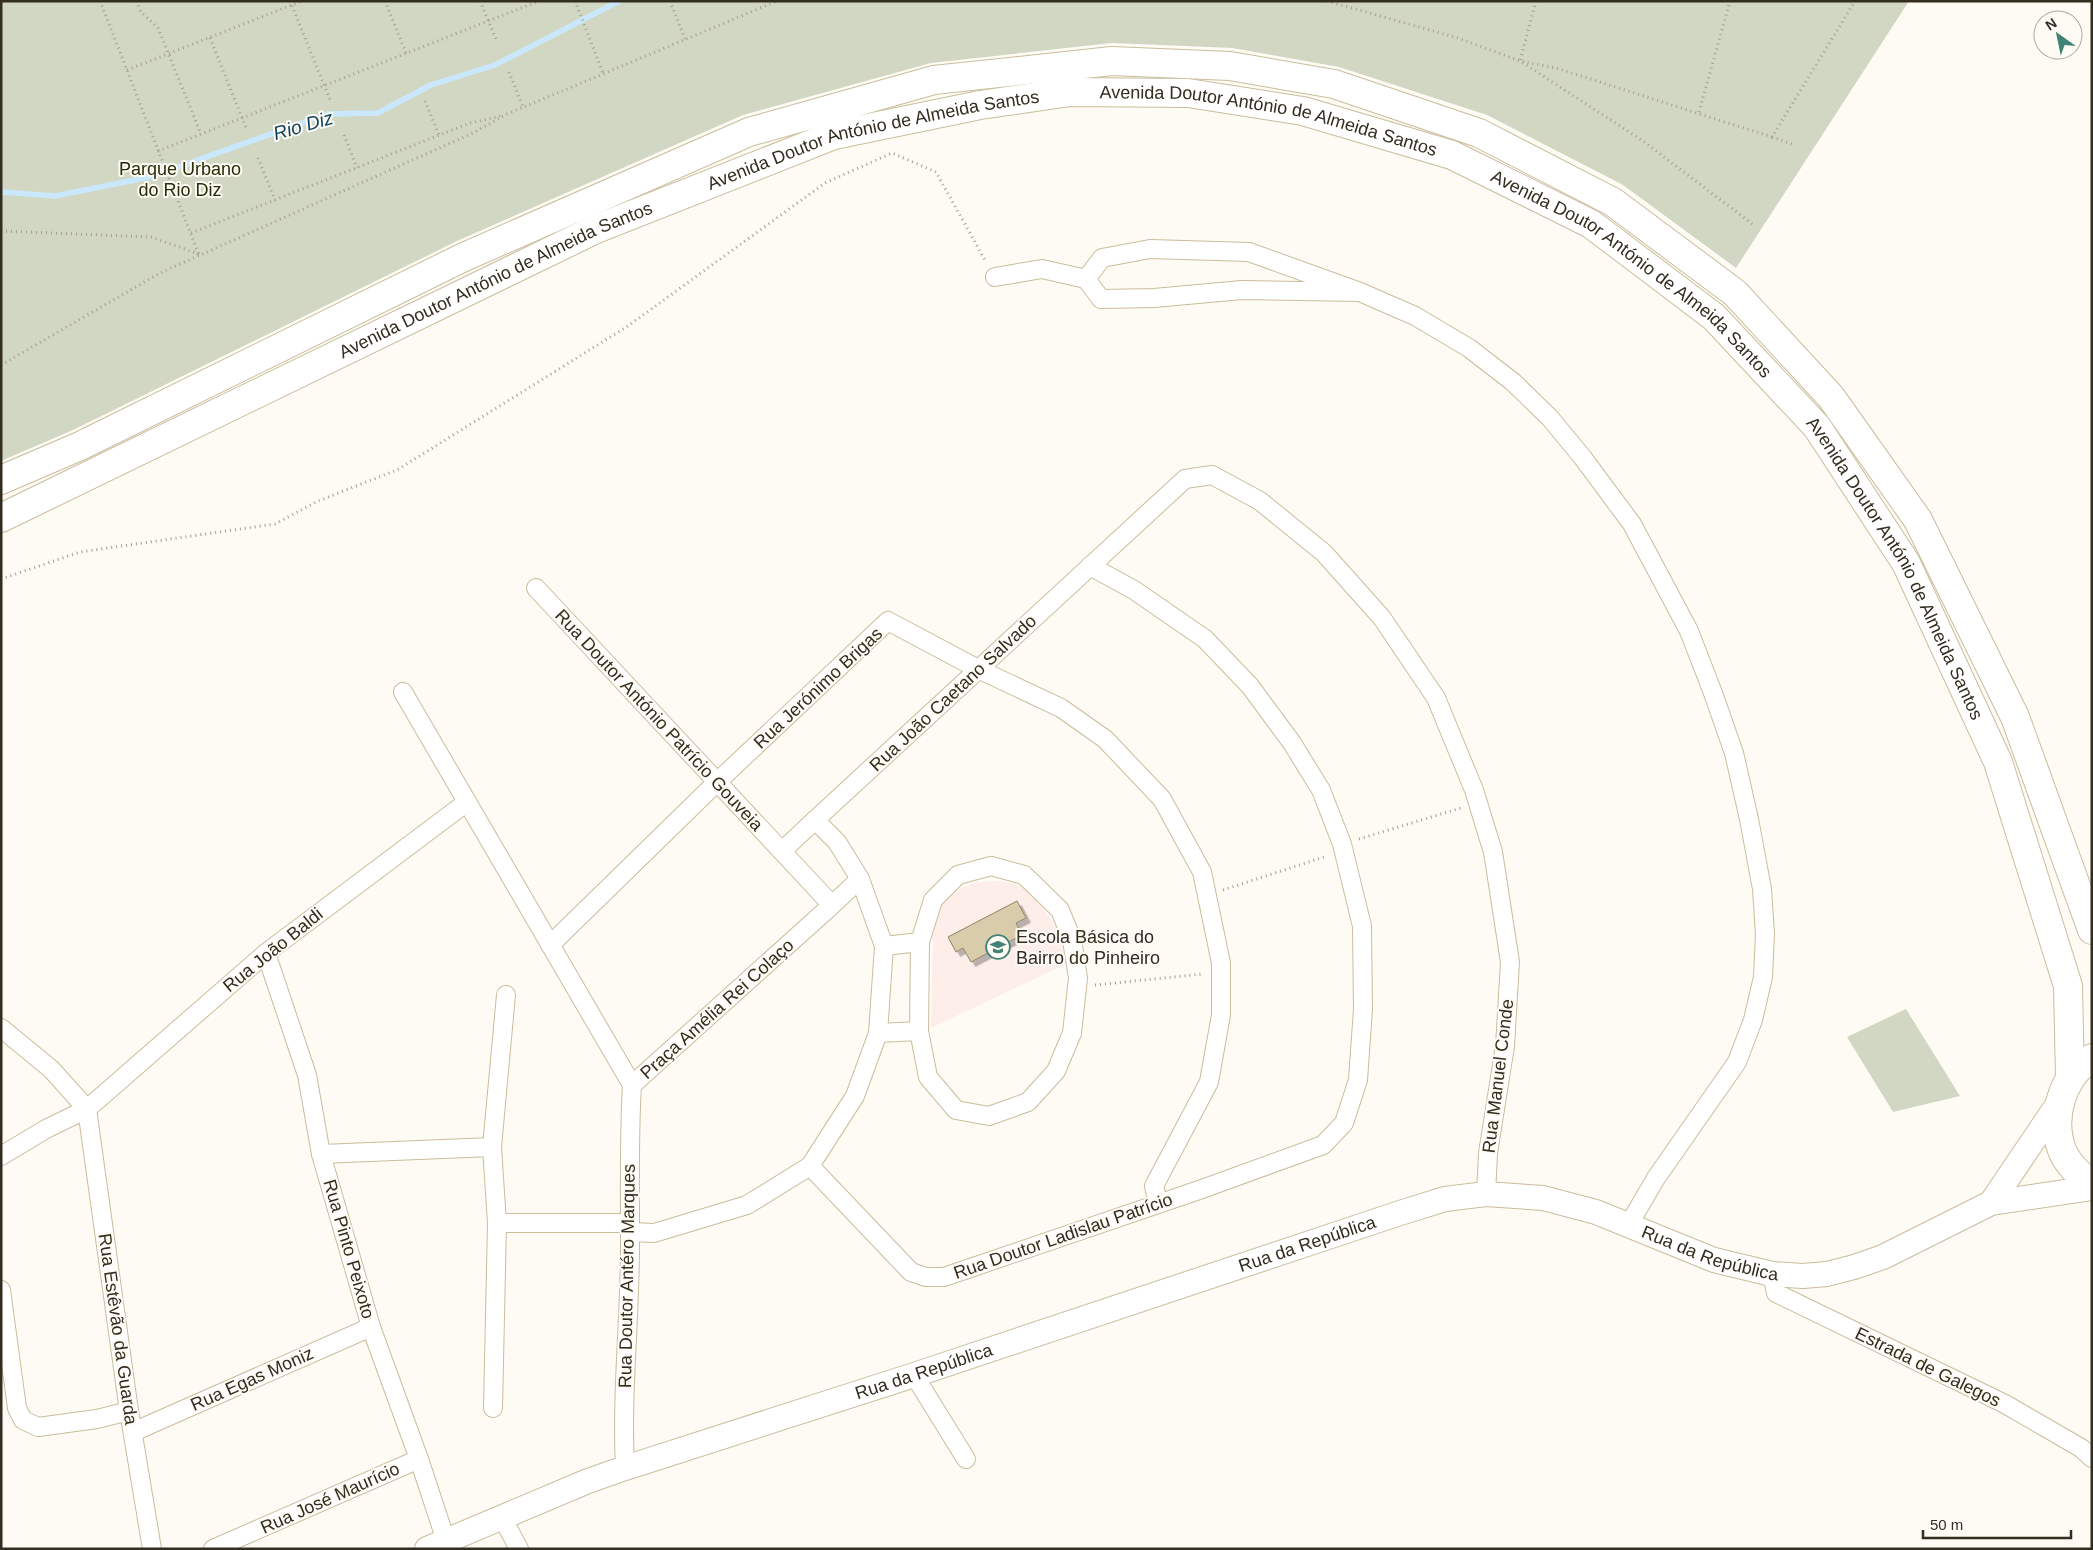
<svg xmlns="http://www.w3.org/2000/svg" width="2093" height="1550" font-family="Helvetica,sans-serif">
  <style>
    .education { fill: #feeeea }
    .green { fill: #d2d7c4 }
    .lines { fill: none; stroke-linecap: round; stroke-linejoin: round }
    .stream { stroke: #cae8fd; stroke-width: 5.5 }
    .building { fill: #d9ccaa; stroke: #8f8363; filter: url(#shadow) }
    .street-casing { stroke: #c9bd9b; stroke-width: 20 }
    .secondary-casing { stroke: #c9bd9b; stroke-width: 26 }
    .highway-casing { stroke: #c9bd9b; stroke-width: 30 }
    .path { stroke: #a29e94; stroke-width: 3; stroke-dasharray: 1 4; stroke-linecap: butt }
    .street { stroke: #fff; stroke-width: 18 }
    .secondary { stroke: #fff; stroke-width: 24 }
    .highway { stroke: #fff; stroke-width: 28 }
    .labels { text-anchor: middle; stroke-width: 4; stroke-linejoin: round; paint-order: stroke }
    .street-label { font-size: 18px; fill: #322d1f; stroke: #fefbf5 }
    .park-label { font-size: 18px; fill: #262d06; stroke: #fefbf5 }
    .poi-label { font-size: 18px; fill: #322d1f; stroke: #fefbf5; text-anchor: start }
    .water-label { font-size: 19px; font-style: italic; fill: #0d4360; stroke: #fefbf5 }
  </style>
  <defs>
    <filter id="shadow"><feDropShadow dx="4.5" dy="4.5" stdDeviation="0" flood-color="#0004"/></filter>
  </defs>
  <rect width="100%" height="100%" fill="#fefbf5"/>
  <polygon class="education" points="999,881 1017,884 1031,893 1053,922 1061,940 1066,964 931,1028 933,931 937,914 944,901 961,888 978,882"/>
  <g class="green">
    <polygon points="1,1 1909,1 1736,268 1623,185 1487,115 1339,67 1232,48 1112,43 931,63 743,115 457,241 73,430 1,461"/>
    <polygon points="1906,1009 1960,1096 1893,1112 1847,1037"/>
  </g>
  <g class="lines">
    <polyline class="stream" points="1,192 55,196 150,177 327,114 378,113 431,85 495,65 619,1"/>
  </g>
  <polygon class="building" points="1017,901 1026,918 1016,923 1022,935 971,962 963,948 956,952 948,937"/>
  <g class="lines">
    <g class="street-casing">
      <g id="street">
        <polyline points="995,277 1042,269 1086,279"/>
        <polyline points="1360,292 1242,290 1154,298 1101,299 1086,279 1102,258 1150,249 1249,252 1360,292 1415,316 1469,348 1513,382 1550,418 1583,458 1632,524 1689,631 1713,693 1734,753 1749,819 1762,889 1765,934 1763,977 1753,1020 1737,1062 1656,1178 1628,1226"/>
        <polyline points="536,588 832,905 860,879"/>
        <polyline points="403,692 632,1085 832,905"/>
        <polyline points="815,820 1185,479 1212,475 1260,501 1324,553 1382,618 1436,698 1474,790 1493,852 1510,962 1505,1046 1488,1153 1486,1194"/>
        <polygon points="991,866 1024,875 1060,910 1072,940 1078,978 1072,1033 1056,1071 1028,1102 989,1116 956,1110 928,1077 919,1031 920,942 933,900 958,875"/>
        <polyline points="550,945 716,783 888,621 978,669 1061,708 1105,739 1162,799 1202,872 1221,963 1221,1015 1209,1082 1154,1186 1158,1203"/>
        <polyline points="884,946 920,942"/>
        <polyline points="266,953 307,1075 321,1154 371,1327 419,1459 446,1541"/>
        <polyline points="1,1028 51,1069 87,1109"/>
        <polyline points="878,1033 919,1031"/>
        <polyline points="87,1109 129,1411 152,1549"/>
        <polyline points="321,1154 492,1147"/>
        <polyline points="1,1156 46,1129 87,1109 266,953 467,802"/>
        <polyline points="810,1166 911,1272 926,1277 944,1277 1202,1189 1323,1145 1344,1123 1358,1080 1363,1009 1362,926 1342,844 1321,790 1292,743 1250,686 1205,639 1134,590 1090,566"/>
        <polyline points="497,1223 630,1223"/>
        <polyline points="630,1232 654,1233 747,1205 810,1166 855,1096 878,1033 884,946 860,879 837,842 815,820 782,851"/>
        <polyline points="1772,1274 1776,1293 2005,1404 2081,1448 2092,1458"/>
        <polyline points="1,1290 17,1408 23,1420 38,1427 97,1419 129,1411"/>
        <polyline points="914,1375 966,1459"/>
        <polyline points="493,1408 497,1223 492,1147 506,995"/>
        <polyline points="133,1432 371,1327"/>
        <path d="M625,1468C621,1390 631,1311 630,1233C630,1183 629,1134 632,1085"/>
        <polyline points="502,1517 519,1549"/>
        <polyline points="213,1549 419,1459"/>
      </g>
    </g>
    <g class="secondary-casing">
      <g id="secondary">
        <polyline points="1991,1203 2060,1101"/>
        <path id="s1" d="M427,1549L588,1481L625,1468L914,1375L1400,1213L1445,1199L1486,1194L1543,1198L1596,1212L1714,1260L1772,1274L1803,1276L1827,1274L1854,1267L1883,1257L1991,1203L2092,1188"/>
      </g>
    </g>
    <g class="highway-casing">
      <g id="highway">
        <polyline points="1,480 80,446 464,257 749,132 934,80 1112,61 1230,66 1334,84 1479,133 1613,202 1735,293 1831,397 1918,520 2015,717 2092,930"/>
        <path id="s2" d="M1,518L596,229L834,135L980,105L1070,92L1188,93L1303,111L1452,155L1591,224L1714,317L1817,427L1906,563L1998,762L2068,986L2070,1079"/>
        <path d="M2092,1058C2062,1075 2050,1118 2062,1150C2068,1165 2080,1175 2092,1185"/>
      </g>
    </g>
    <g class="path">
      <polyline points="100,1 199,255"/>
      <polyline points="136,1 141,12 158,28 201,134"/>
      <polyline points="290,1 331,102"/>
      <polyline points="385,1 406,53"/>
      <polyline points="480,1 496,39"/>
      <polyline points="575,1 603,73"/>
      <polyline points="670,1 685,39"/>
      <polyline points="1327,1 1458,38 1520,61 1556,68 1772,137 1855,1"/>
      <polyline points="1536,1 1520,61 1643,141 1755,226"/>
      <polyline points="210,38 247,130"/>
      <polyline points="127,70 302,1"/>
      <polyline points="509,72 523,107"/>
      <polyline points="425,101 439,135"/>
      <polyline points="1699,112 1730,1"/>
      <polyline points="344,135 357,168"/>
      <polyline points="1772,137 1792,144"/>
      <polyline points="158,151 539,1"/>
      <polyline points="258,158 275,200"/>
      <polyline points="1,231 151,237 199,254"/>
      <polyline points="191,233 470,123 501,116"/>
      <polyline points="1,365 160,273 473,133 505,115 777,1"/>
      <polyline points="1,579 80,552 275,524 318,501 397,470 628,326 825,183 892,153 936,172 986,262"/>
      <polyline points="1359,839 1461,808"/>
      <polyline points="1223,890 1327,856"/>
      <polyline points="1095,985 1203,974"/>
    </g>
    <use href="#street" class="street"/>
    <use href="#secondary" class="secondary"/>
    <use href="#highway" class="highway"/>
  </g>
  <defs>
    <g id="school-ring" transform="scale(1.25)"><circle r="9.5" fill="#fefbf5" stroke="#408376" stroke-width="1.5"/><path d="M0-5L7-2L0 1L-7-2ZM-4 1L0 2.5L4 1V4Q0 6-4 4Z" fill="#408376"/></g>
  </defs>
  <g fill-rule="evenodd">
    <use href="#school-ring" x="998" y="947"/>
  </g>
  <g class="labels">
    <g class="street-label">
      <text dy="6" stroke="none"><textPath href="#s2" startOffset="1359">Avenida Doutor António de Almeida Santos</textPath></text>
      <text dy="6" stroke="none"><textPath href="#s2" startOffset="954">Avenida Doutor António de Almeida Santos</textPath></text>
      <text dy="6" stroke="none"><textPath href="#s2" startOffset="1764">Avenida Doutor António de Almeida Santos</textPath></text>
      <text dy="6" stroke="none"><textPath href="#s2" startOffset="549">Avenida Doutor António de Almeida Santos</textPath></text>
      <text dy="6" stroke="none"><textPath href="#s2" startOffset="2169">Avenida Doutor António de Almeida Santos</textPath></text>
      <text transform="translate(818 688) rotate(-43)" y="6">Rua Jerónimo Brigas</text>
      <text transform="translate(953 693) rotate(-43)" y="6">Rua João Caetano Salvado</text>
      <text transform="translate(659 720) rotate(47)" y="6">Rua Doutor António Patrício Gouveia</text>
      <text transform="translate(273 950) rotate(-39)" y="6">Rua João Baldi</text>
      <text transform="translate(717 1009) rotate(-42)" y="6">Praça Amélia Rei Colaço</text>
      <text transform="translate(1498 1076) rotate(-83)" y="6">Rua Manuel Conde</text>
      <text transform="translate(1063 1236) rotate(-19)" y="6">Rua Doutor Ladislau Patrício</text>
      <text dy="6" stroke="none"><textPath href="#s1" startOffset="932">Rua da República</textPath></text>
      <text transform="translate(349 1249) rotate(74)" y="6">Rua Pinto Peixoto</text>
      <text dy="6" stroke="none"><textPath href="#s1" startOffset="1352">Rua da República</textPath></text>
      <text transform="translate(627 1276) rotate(-89)" y="6">Rua Doutor Antéro Marques</text>
      <text transform="translate(118 1329) rotate(82)" y="6">Rua Estêvão da Guarda</text>
      <text transform="translate(1928 1367) rotate(26)" y="6">Estrada de Galegos</text>
      <text dy="6" stroke="none"><textPath href="#s1" startOffset="528">Rua da República</textPath></text>
      <text transform="translate(252 1379) rotate(-24)" y="6">Rua Egas Moniz</text>
      <text transform="translate(330 1498) rotate(-24)" y="6">Rua José Maurício</text>
    </g>
    <g class="park-label">
      <text x="180" y="175">Parque Urbano<tspan x="180" dy="21">do Rio Diz</tspan></text>
    </g>
    <g class="poi-label">
      <text x="1016" y="943">Escola Básica do<tspan x="1016" dy="21">Bairro do Pinheiro</tspan></text>
    </g>
    <g class="water-label">
      <text transform="translate(303 125) rotate(-16)" y="7">Rio Diz</text>
    </g>
  </g>
  <rect width="2093" height="1550" fill="none" stroke="#322d1f" stroke-width="5"/>
  <g transform="translate(2058 35) rotate(327)"><circle r="24" fill="#fefbf5" stroke="#aca99f"/>
  <path d="M0-4L9 19L0 12L-9 19Z" fill="#408376"/>
  <text y="-8" font-size="14" font-weight="bold" text-anchor="middle" fill="#322d1f">N</text>
  </g>
  <path d="M1923 1530v8h148v-8" fill="none" stroke="#322d1f" stroke-width="2.5"/>
  <text x="1930" y="1530" font-size="15" fill="#322d1f" stroke="#fefbf5" stroke-width="4" paint-order="stroke">50 m</text>
</svg>
